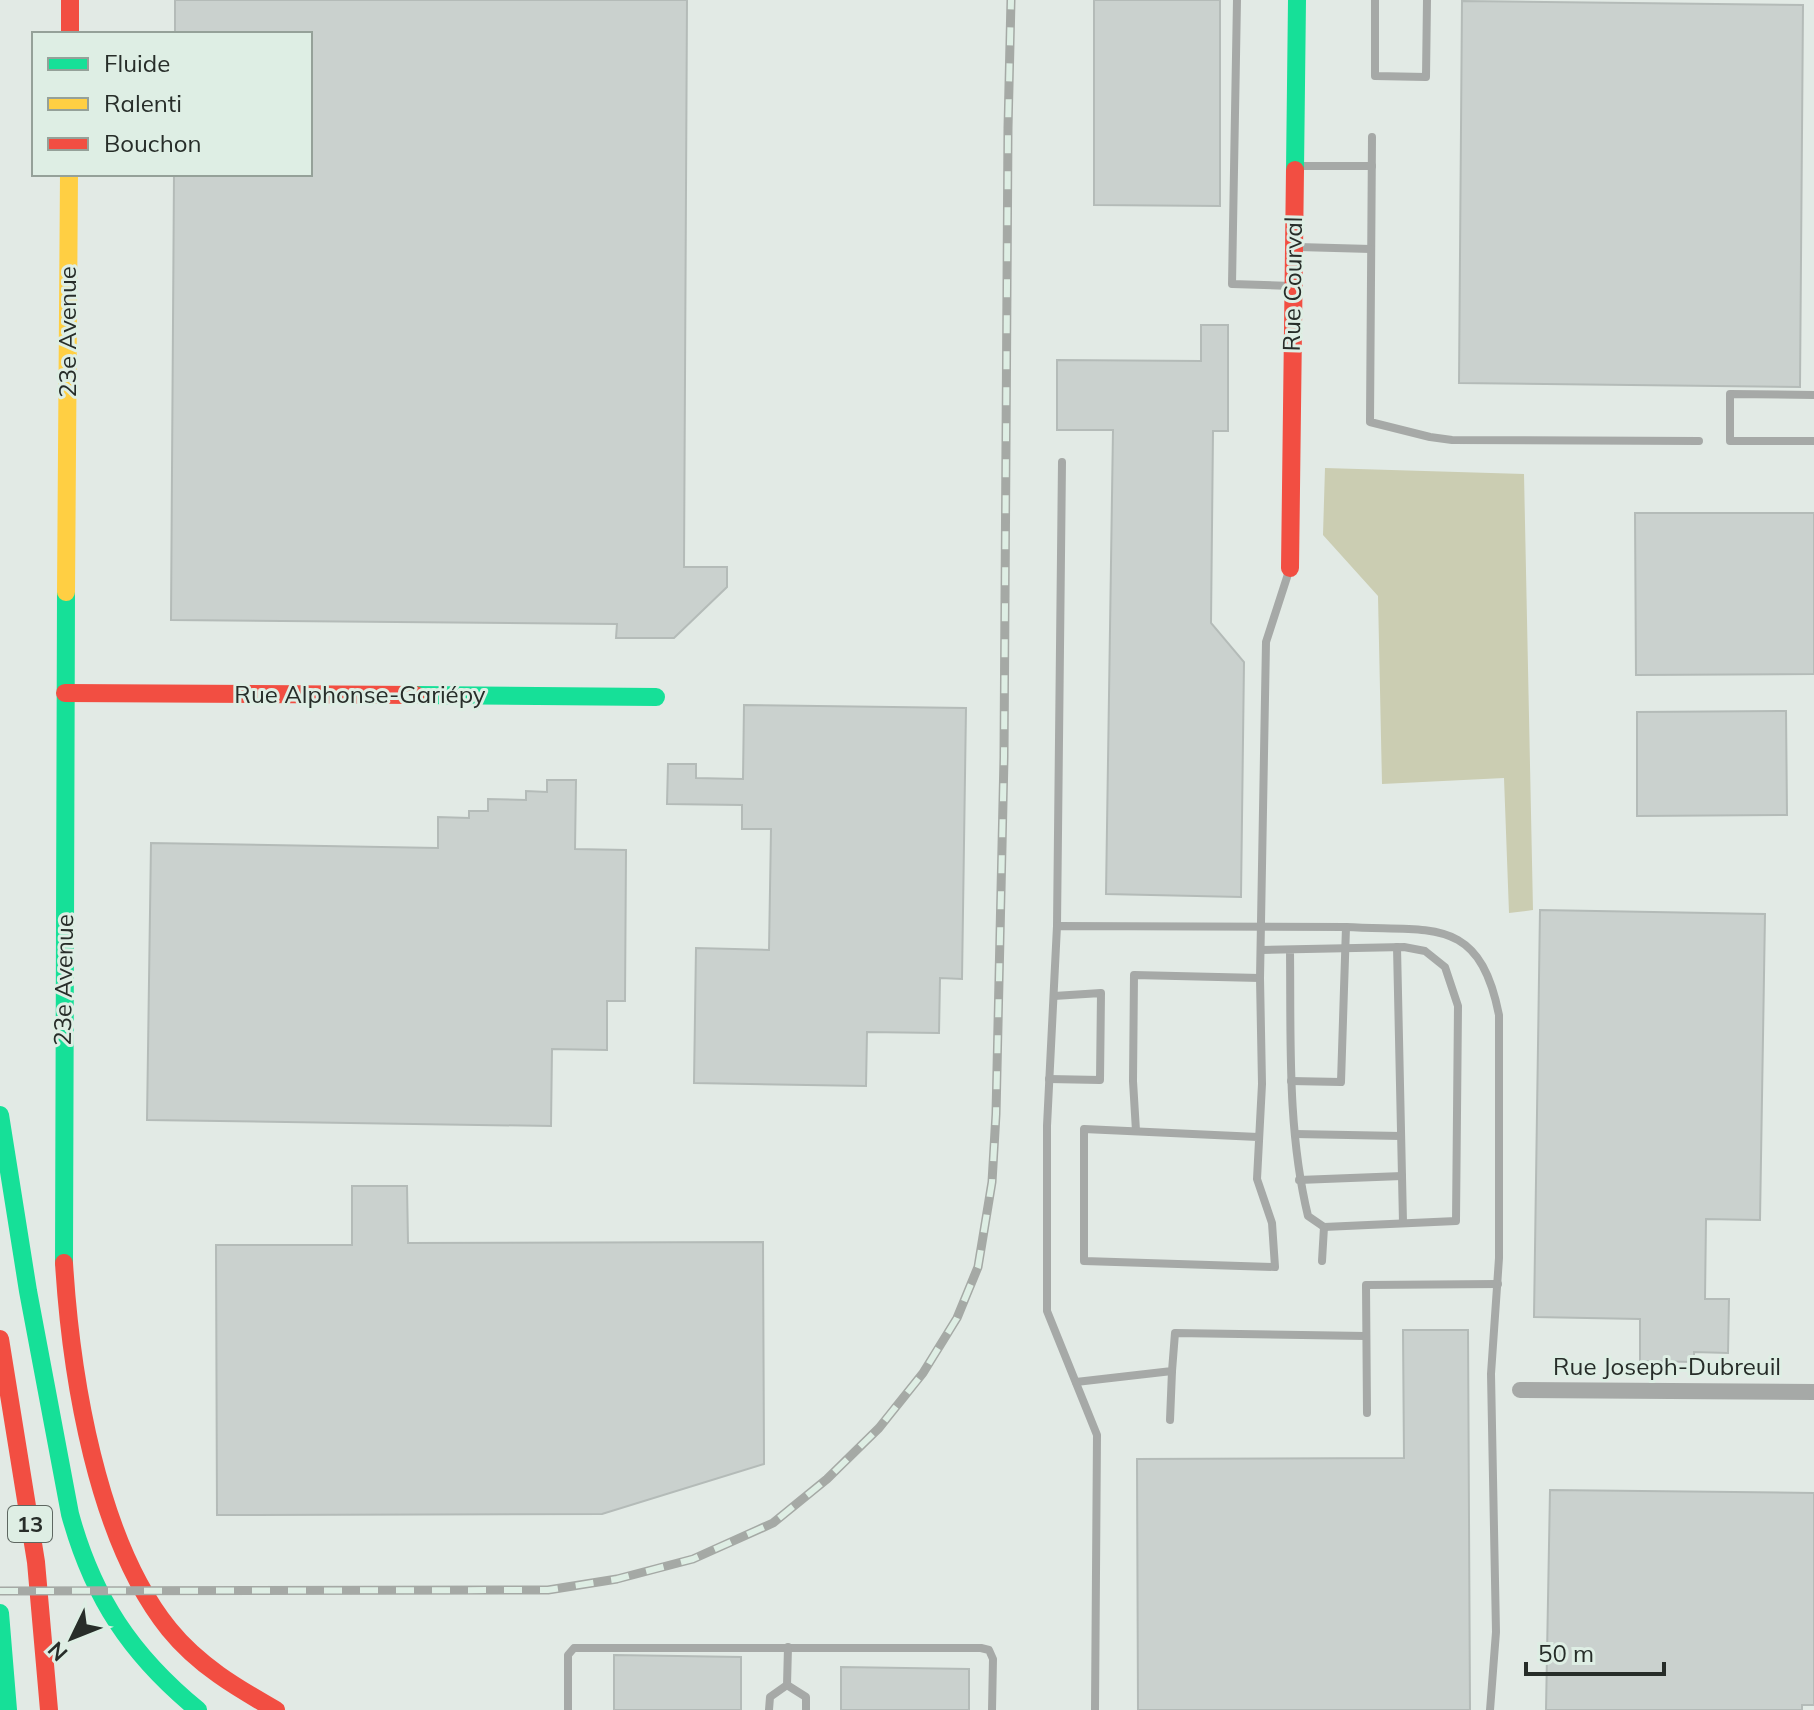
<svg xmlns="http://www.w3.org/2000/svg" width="1814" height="1710" font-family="Mulish,sans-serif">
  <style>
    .forest { fill: #cbcdb2 }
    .building { fill: #cad1ce; stroke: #b4bbb8; stroke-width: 2 }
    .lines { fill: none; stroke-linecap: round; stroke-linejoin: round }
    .lane { stroke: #a6a9a7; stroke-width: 8 }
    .street { stroke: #a6a9a7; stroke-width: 16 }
    .fast { stroke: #16e098; stroke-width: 18 }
    .slow { stroke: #ffcf43; stroke-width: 18 }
    .jam { stroke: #f24e42; stroke-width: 18 }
    .rail-casing { stroke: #a5a9a5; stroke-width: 9 }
    .rail { stroke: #deeee4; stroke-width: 6; stroke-dasharray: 18; stroke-linecap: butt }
    .labels { text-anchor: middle; stroke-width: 6; stroke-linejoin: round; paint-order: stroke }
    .shield { fill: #deeee4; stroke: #5e6761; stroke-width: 2 }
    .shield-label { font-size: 22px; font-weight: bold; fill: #272d29 }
    .street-label { font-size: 24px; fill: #272d29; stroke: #deeee4 }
  </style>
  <rect width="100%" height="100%" fill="#e2eae5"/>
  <polygon class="forest" points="1325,468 1524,474 1533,910 1509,913 1504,778 1382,784 1378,596 1323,535"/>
  <g class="building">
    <polygon points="175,0 687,0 684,567 727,567 727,587 674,638 616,638 617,624 171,620 174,174 310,174 310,34 175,34"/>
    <polygon points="1094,0 1220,0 1220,206 1094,205"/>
    <polygon points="1462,1 1803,5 1800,387 1459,383"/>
    <polygon points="1201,325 1228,325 1228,431 1213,431 1211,623 1244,662 1241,897 1106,894 1113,430 1057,430 1057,360 1201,361"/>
    <polygon points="1635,513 1814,513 1814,674 1636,675"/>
    <polygon points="744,705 966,708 962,979 940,978 939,1033 867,1032 866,1086 694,1083 696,948 769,950 771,829 742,829 742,805 667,804 668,764 696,764 696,778 743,779"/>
    <polygon points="1786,711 1787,815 1637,816 1637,712"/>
    <polygon points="547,780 576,780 575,849 626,850 625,1001 607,1001 607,1050 552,1049 551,1126 147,1120 151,843 438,848 438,817 469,818 469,811 488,811 488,799 526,800 526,791 547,792"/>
    <polygon points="1540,910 1765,914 1760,1220 1706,1219 1705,1299 1729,1299 1728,1353 1694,1352 1694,1362 1640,1361 1640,1319 1534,1317"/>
    <polygon points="352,1186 407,1186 408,1243 763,1242 764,1464 602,1514 217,1515 216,1245 352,1245"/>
    <polygon points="1403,1330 1468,1330 1470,1710 1138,1710 1137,1459 1404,1458"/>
    <polygon points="1550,1490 1814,1493 1814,1705 1802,1705 1802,1710 1546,1710"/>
    <polygon points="614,1655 741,1657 741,1710 614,1710"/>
    <polygon points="841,1667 969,1669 969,1710 841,1710"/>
  </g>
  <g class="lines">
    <g class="lane">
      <polyline points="1237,0 1232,284 1292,286"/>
      <polyline points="1375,0 1375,76 1426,77 1427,0"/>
      <polyline points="1372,137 1370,422 1430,437 1452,440 1699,441"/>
      <polyline points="1299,166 1372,166"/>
      <polyline points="1298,247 1371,249"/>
      <polyline points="1814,395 1730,394 1730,441 1814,441"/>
      <polyline points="1057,926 1062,462"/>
      <path d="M1346,927C1431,932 1479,914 1499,1015V1258L1491,1374L1496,1632L1490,1710"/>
      <polyline points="1397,947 1403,1222"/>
      <path d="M1262,950L1404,947L1425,951L1445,967L1458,1006L1456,1221L1324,1227L1308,1216C1287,1129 1291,1039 1290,950"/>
      <polyline points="1049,1079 1100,1080 1101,993 1054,996"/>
      <polyline points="1136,1131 1133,1081 1134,975 1260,978"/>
      <polyline points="1295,1134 1401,1136"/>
      <polyline points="1258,1137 1084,1129 1084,1261 1275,1267 1272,1223 1257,1179 1262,1084 1260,978 1266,642 1289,571"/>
      <polyline points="1299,1180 1402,1176"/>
      <polyline points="1322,1261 1324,1227"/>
      <polyline points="1076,1382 1172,1371 1175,1333 1366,1336"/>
      <polyline points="1367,1413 1366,1285 1498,1284"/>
      <polyline points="1170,1420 1172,1371"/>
      <polyline points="787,1685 806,1697 806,1710"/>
      <polyline points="568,1710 568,1655 574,1648 981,1648 989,1650 993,1659 992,1710"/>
      <polyline points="769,1710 770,1697 787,1685 788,1647"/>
      <polyline points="1095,1710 1097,1435 1047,1311 1047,1126 1057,926 1346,927 1341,1082 1291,1081"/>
    </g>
    <polyline class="street" points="1520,1390 1814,1392"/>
    <g class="fast">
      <polyline points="1295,170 1297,0"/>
      <polyline points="416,695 656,697"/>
      <path d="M0,1115L28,1291L70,1514C93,1598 131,1655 198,1710"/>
      <polyline points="64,1263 66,592"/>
      <polyline points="0,1613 8,1710"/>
    </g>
    <polyline class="slow" points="66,592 69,174"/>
    <g class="jam">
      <polyline points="70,0 70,34"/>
      <polyline points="1290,568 1295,170"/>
      <polyline points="65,693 416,695"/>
      <path d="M64,1263C71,1376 97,1540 169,1629C198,1665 237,1688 276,1710"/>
      <polyline points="0,1339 36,1562 49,1710"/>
    </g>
    <g class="rail-casing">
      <polyline id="rail" points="0,1591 548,1590 617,1579 693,1559 773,1523 827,1479 879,1428 923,1373 957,1318 978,1267 992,1182 996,1114 1004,757 1008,128 1011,0"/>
    </g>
    <use href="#rail" class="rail"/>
  </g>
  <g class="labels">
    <rect class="shield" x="8" y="1506" width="44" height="36" rx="6"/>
    <g class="shield-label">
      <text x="30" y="1532">13</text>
    </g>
    <g class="street-label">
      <text transform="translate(1293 284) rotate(-89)" y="8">Rue Courval</text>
      <text transform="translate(68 332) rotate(-90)" y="8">23e Avenue</text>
      <text x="360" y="703">Rue Alphonse-Gariépy</text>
      <text transform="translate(64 980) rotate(-89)" y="8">23e Avenue</text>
      <text x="1667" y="1375">Rue Joseph-Dubreuil</text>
    </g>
  </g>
  <rect x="32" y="32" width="280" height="144" fill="#deeee4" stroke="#95a199" stroke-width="2"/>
  <rect x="48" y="58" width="40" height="12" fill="#16e098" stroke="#95a199" stroke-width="2"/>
  <text x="104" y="72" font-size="24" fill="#272d29">Fluide</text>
  <rect x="48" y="98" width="40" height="12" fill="#ffcf43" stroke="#95a199" stroke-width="2"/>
  <text x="104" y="112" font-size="24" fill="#272d29">Ralenti</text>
  <rect x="48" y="138" width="40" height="12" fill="#f24e42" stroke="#95a199" stroke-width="2"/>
  <text x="104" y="152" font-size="24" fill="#272d29">Bouchon</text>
  <g transform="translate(72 1638) rotate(227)" stroke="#deeee4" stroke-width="6" paint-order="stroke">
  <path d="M0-6L14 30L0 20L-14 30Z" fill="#272d29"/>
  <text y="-12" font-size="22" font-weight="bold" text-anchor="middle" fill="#272d29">N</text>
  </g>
  <path d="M1526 1662v12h138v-12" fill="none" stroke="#272d29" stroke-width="4"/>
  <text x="1538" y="1662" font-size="24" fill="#272d29" stroke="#deeee4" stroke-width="6" paint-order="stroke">50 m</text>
</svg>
